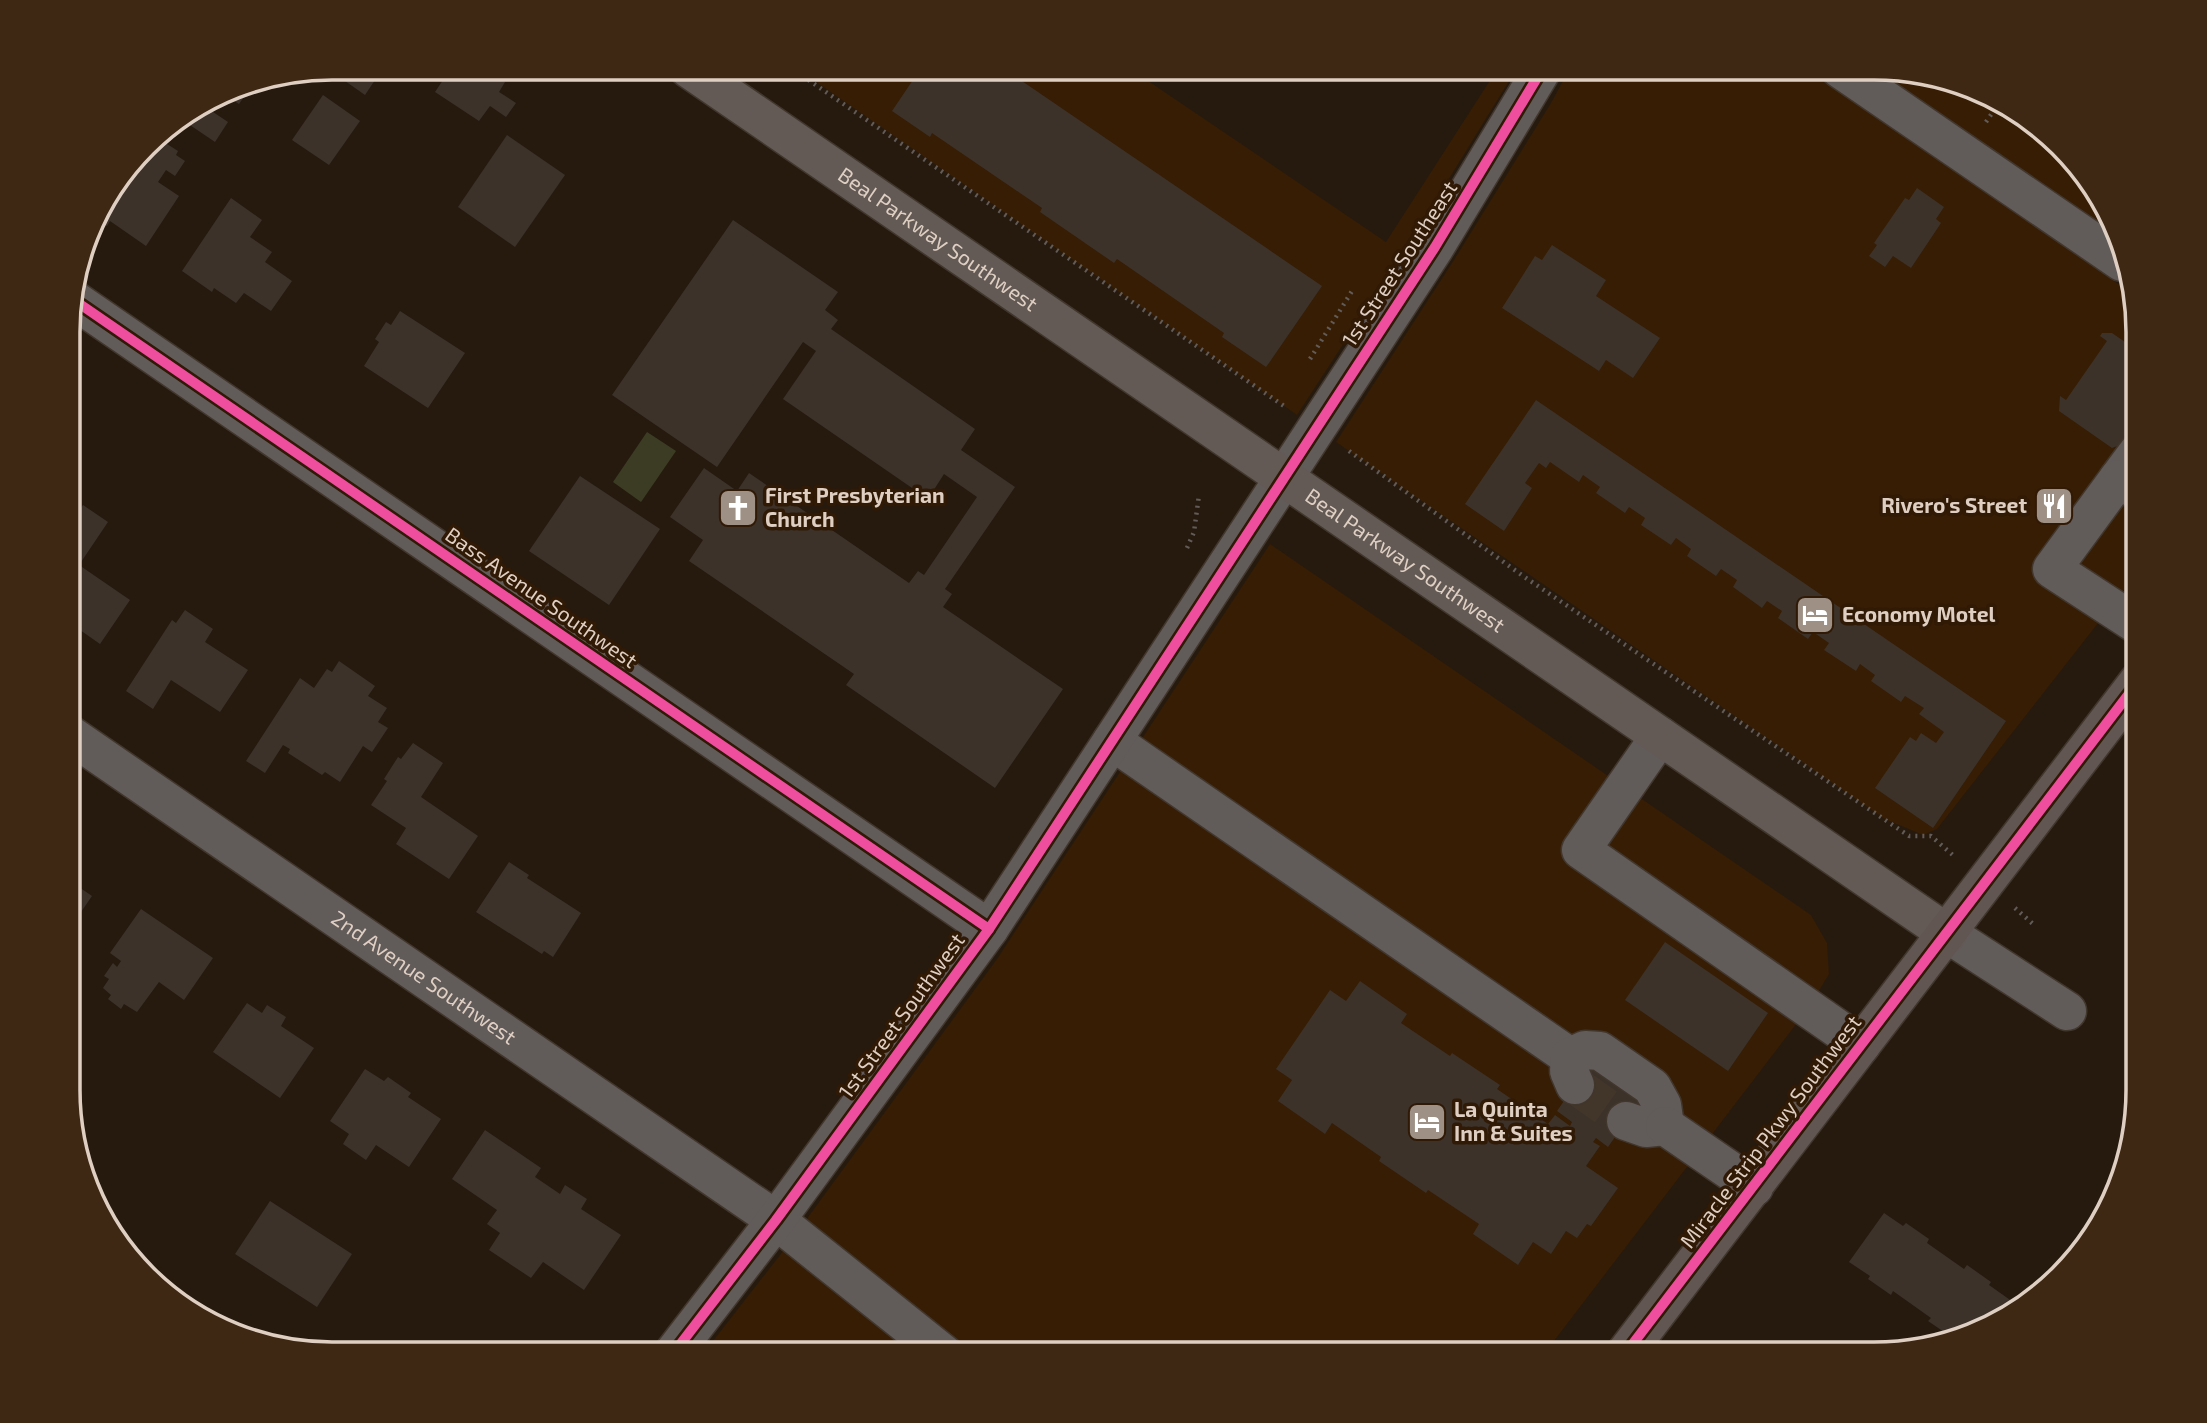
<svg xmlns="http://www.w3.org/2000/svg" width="2207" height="1423" font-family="'Exo 2',sans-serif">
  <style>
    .built { fill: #361d04 }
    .green { fill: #3c3c24 }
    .building { fill: #3c3229 }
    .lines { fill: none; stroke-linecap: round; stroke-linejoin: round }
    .minor-tunnel { stroke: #42352a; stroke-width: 38; stroke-dasharray: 38 19; stroke-linecap: butt }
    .minor-casing { stroke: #42372d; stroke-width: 41 }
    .major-casing { stroke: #42372d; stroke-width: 41 }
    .highway-casing { stroke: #42372d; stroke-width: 41 }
    .path { stroke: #625b57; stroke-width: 4.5; stroke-dasharray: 2 5; stroke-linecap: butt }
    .minor { stroke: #615b5a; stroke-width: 38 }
    .major { stroke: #635a56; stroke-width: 38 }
    .highway { stroke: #615652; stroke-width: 38 }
    .cycleway-casing { stroke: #301905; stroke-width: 15 }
    .cycleway { stroke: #ef4d9e; stroke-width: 10 }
    .labels { text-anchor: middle; stroke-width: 7; stroke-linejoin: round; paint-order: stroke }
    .street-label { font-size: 21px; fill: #dfcfc3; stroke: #301905 }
    .poi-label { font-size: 21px; font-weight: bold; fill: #dfcfc3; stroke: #301905; text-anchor: start }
    .rim { fill: none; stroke: #dfcfc3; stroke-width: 3.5 }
  </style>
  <rect width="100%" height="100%" fill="#261a0f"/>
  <g class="built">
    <polygon points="796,68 1129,68 1386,242 1498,68 1517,68 1415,234 1297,415"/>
    <polygon points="1570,68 1803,68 1911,140 2131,293 2138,316 2138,572 1937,829 1923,835 1885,819 1336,442 1454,260 1551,103"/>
    <polygon points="1876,69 1943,77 2021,113 2103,201 2112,231"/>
    <polygon points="1270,544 1811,915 1827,943 1829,974 1810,1006 1544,1354 702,1355 784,1250 997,959"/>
  </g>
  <polygon class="green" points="647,432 676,451 641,502 613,482"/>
  <g class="building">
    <polygon points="333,68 383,68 365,95 328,69"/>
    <polygon points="451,68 495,68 492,73 505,82 499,92 516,103 506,117 490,106 479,121 435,92"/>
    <polygon points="921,68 1003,68 1322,286 1269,363 1266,367 1222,337 1224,333 1117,259 1114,263 1040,212 1042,208 932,133 930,137 892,111"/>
    <polygon points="253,84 239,104 223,94 232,88"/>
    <polygon points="323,95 360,121 329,165 292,140"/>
    <polygon points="204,106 228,122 215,142 184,121 188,116"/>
    <polygon points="507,135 565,175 515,247 458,207"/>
    <polygon points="156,137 178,151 176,155 185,161 175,176 166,170 158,182 179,196 146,246 110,221 107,226 95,218"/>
    <polygon points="1917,188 1944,207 1936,219 1941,223 1911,268 1893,256 1885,267 1869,256 1877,245 1874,243 1905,198 1909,200"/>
    <polygon points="231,198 262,220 250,237 272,252 265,262 292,281 271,311 244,293 236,303 214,288 212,292 182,271"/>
    <polygon points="733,220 838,292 825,310 838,320 831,329 975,429 961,450 1015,487 945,589 952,594 943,607 1063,689 995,788 846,685 854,674 689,561 703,540 670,517 704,468 737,491 749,473 909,583 918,571 924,575 977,497 944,474 928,499 783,399 816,351 803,342 717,467 612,395"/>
    <polygon points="1552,245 1606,280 1596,296 1660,338 1633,378 1606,360 1599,371 1502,308 1535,256 1542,260"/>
    <polygon points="400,311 465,353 428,408 364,366 379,342 375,339 386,322 391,325"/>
    <polygon points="2102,333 2112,333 2138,351 2138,428 2132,431 2123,444 2112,448 2059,411 2060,396 2066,400 2107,341 2100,336"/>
    <polygon points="1536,400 2006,721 1933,828 1875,788 1910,737 1916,741 1921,733 1936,743 1944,732 1919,714 1924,708 1905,696 1901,702 1871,681 1875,675 1860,664 1856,671 1824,650 1829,643 1813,632 1808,639 1778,618 1782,611 1767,601 1762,608 1733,587 1737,580 1721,569 1716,576 1687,556 1691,549 1676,538 1671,545 1641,525 1645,518 1629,507 1625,513 1596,493 1600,487 1583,475 1579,482 1550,462 1546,468 1539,463 1525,483 1532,488 1504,531 1465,504"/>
    <polygon points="580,476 660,529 609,605 529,551"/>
    <polygon points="83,505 108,522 79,565 130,600 100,644 70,623 70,524"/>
    <polygon points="185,610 213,629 205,642 248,670 220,712 171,680 153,709 126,691 172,620 176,623"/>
    <polygon points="339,661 375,686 368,696 387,708 378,722 388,728 372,752 363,746 340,782 325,772 322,775 288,753 290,749 283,745 265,773 246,761 300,678 314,688 327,669 332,672"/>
    <polygon points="413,743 443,763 421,797 478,836 449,879 396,844 406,828 371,805 387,781 384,779 398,757 401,759"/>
    <polygon points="509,862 529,875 527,878 581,913 553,957 544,951 542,954 476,912"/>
    <polygon points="70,881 92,896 70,928"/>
    <polygon points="141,909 213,958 184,1000 159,982 137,1012 124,1004 121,1009 108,999 111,995 103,988 109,979 104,976 113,963 117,967 121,961 110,953"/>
    <polygon points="1665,942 1768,1013 1728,1071 1625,1000"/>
    <polygon points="1360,981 1407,1014 1401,1023 1450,1056 1452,1053 1500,1085 1497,1089 1548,1124 1555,1115 1570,1126 1572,1122 1557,1111 1592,1060 1644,1096 1608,1147 1596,1138 1593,1142 1600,1146 1586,1166 1618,1188 1591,1226 1587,1224 1577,1238 1566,1231 1551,1254 1533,1242 1518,1265 1473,1234 1479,1224 1428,1190 1426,1193 1379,1161 1381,1157 1332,1123 1325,1134 1278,1101 1292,1080 1276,1069 1330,990 1346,1001"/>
    <polygon points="247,1003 262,1013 267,1005 286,1017 281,1026 314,1048 280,1098 213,1052"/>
    <polygon points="365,1069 384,1081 388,1077 411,1093 408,1097 441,1119 409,1167 376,1145 366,1160 343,1144 349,1134 330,1121"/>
    <polygon points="485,1130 541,1168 535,1177 560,1194 565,1185 587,1199 581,1209 621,1235 584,1290 543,1262 531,1278 489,1250 500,1233 487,1224 497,1210 452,1179"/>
    <polygon points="270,1201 352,1254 317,1307 235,1254"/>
    <polygon points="1884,1213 1903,1226 1906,1223 1929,1239 1927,1243 1964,1269 1967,1265 1991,1282 1989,1285 2020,1307 2006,1319 1950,1336 1928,1321 1931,1318 1893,1291 1891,1295 1868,1279 1870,1276 1849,1262"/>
  </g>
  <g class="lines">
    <polyline class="minor-tunnel" points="1575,1085 1626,1121"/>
    <g class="minor-casing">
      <g id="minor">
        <polyline points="1839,68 2122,262"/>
        <polyline points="71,298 989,929"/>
        <polyline points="2118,479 2138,452"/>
        <polyline points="2138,491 2118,479 2052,569 2138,625"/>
        <path id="s1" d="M70,735L776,1220L945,1355"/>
        <polyline points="1660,736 1581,850 1861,1045"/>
        <polyline points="1112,741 1570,1057"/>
        <polyline points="1948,934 2067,1011"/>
        <polyline points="1575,1085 1569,1071 1570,1057 1585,1050 1600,1051 1652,1087 1662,1105 1665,1126 1646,1128 1626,1121"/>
        <polyline points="1665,1126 1754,1187"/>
        <polyline points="672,1355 776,1220 989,929 1435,247 1543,68"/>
      </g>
    </g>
    <g class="major-casing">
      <g id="major">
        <path id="s2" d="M688,68L1948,934"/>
      </g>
    </g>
    <g class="highway-casing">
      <polyline id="highway" points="1625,1354 2138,682"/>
    </g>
    <g class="path">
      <polyline points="791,68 1284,406"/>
      <polyline points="1986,122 1999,103"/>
      <polyline points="1310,359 1352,291"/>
      <polyline points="1349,451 1523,576 1909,836 1931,836 1955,857"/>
      <polyline points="1187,548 1194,532 1199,495"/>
      <polyline points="2015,908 2033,924"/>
    </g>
    <use href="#minor" class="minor"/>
    <use href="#major" class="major"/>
    <use href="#highway" class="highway"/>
    <g class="cycleway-casing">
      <g id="cycleway">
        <polyline points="71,298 989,929"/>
        <polyline points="1625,1354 2138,682"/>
        <polyline points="672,1355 776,1220 989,929 1435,247 1543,68"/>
      </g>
    </g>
    <use href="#cycleway" class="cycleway"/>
  </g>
  <defs>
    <g id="restaurant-square" transform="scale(2.0125)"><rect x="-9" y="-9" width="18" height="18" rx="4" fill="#9e9084" stroke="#301905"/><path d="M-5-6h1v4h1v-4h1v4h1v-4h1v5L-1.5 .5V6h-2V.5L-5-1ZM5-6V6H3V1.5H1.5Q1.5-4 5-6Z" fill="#fff"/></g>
    <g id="church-square" transform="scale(2.0125)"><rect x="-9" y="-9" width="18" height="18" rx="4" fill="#9e9084" stroke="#301905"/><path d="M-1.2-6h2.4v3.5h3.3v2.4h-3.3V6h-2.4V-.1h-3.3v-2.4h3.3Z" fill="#fff"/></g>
    <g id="hotel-square" transform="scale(2.0125)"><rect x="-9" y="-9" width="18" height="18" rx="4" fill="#9e9084" stroke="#301905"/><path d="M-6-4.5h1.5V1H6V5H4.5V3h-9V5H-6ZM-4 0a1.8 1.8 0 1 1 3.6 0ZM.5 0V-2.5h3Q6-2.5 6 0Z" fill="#fff"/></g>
  </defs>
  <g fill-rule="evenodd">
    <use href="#restaurant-square" x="2054" y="506"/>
    <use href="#church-square" x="738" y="508"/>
    <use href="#hotel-square" x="1815" y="615"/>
    <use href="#hotel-square" x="1427" y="1122"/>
  </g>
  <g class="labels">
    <g class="street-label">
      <text dy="7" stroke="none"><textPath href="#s2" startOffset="303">Beal Parkway Southwest</textPath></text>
      <text transform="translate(1400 264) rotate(-57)" y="7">1st Street Southeast</text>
      <text dy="7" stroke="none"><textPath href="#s2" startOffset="870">Beal Parkway Southwest</textPath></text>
      <text transform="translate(541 598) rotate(35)" y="7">Bass Avenue Southwest</text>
      <text dy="7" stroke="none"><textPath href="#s1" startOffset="429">2nd Avenue Southwest</textPath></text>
      <text transform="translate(902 1016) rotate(-54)" y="7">1st Street Southwest</text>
      <text transform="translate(1771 1132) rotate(-53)" y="7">Miracle Strip Pkwy Southwest</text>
    </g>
    <g class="poi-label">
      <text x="765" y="503">First Presbyterian<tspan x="765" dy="24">Church</tspan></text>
      <text x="2027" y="513" text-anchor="end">Rivero's Street</text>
      <text x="1842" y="622">Economy Motel</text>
      <text x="1454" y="1117">La Quinta<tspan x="1454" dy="24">Inn &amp; Suites</tspan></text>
    </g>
  </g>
  <path d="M0 0H2207V1423H0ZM332 80H1874A252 252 0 0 1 2126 332V1090A252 252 0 0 1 1874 1342H332A252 252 0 0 1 80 1090V332A252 252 0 0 1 332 80Z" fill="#3e2814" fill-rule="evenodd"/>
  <path class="rim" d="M332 80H1874A252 252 0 0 1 2126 332V1090A252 252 0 0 1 1874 1342H332A252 252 0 0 1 80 1090V332A252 252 0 0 1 332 80Z"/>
</svg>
